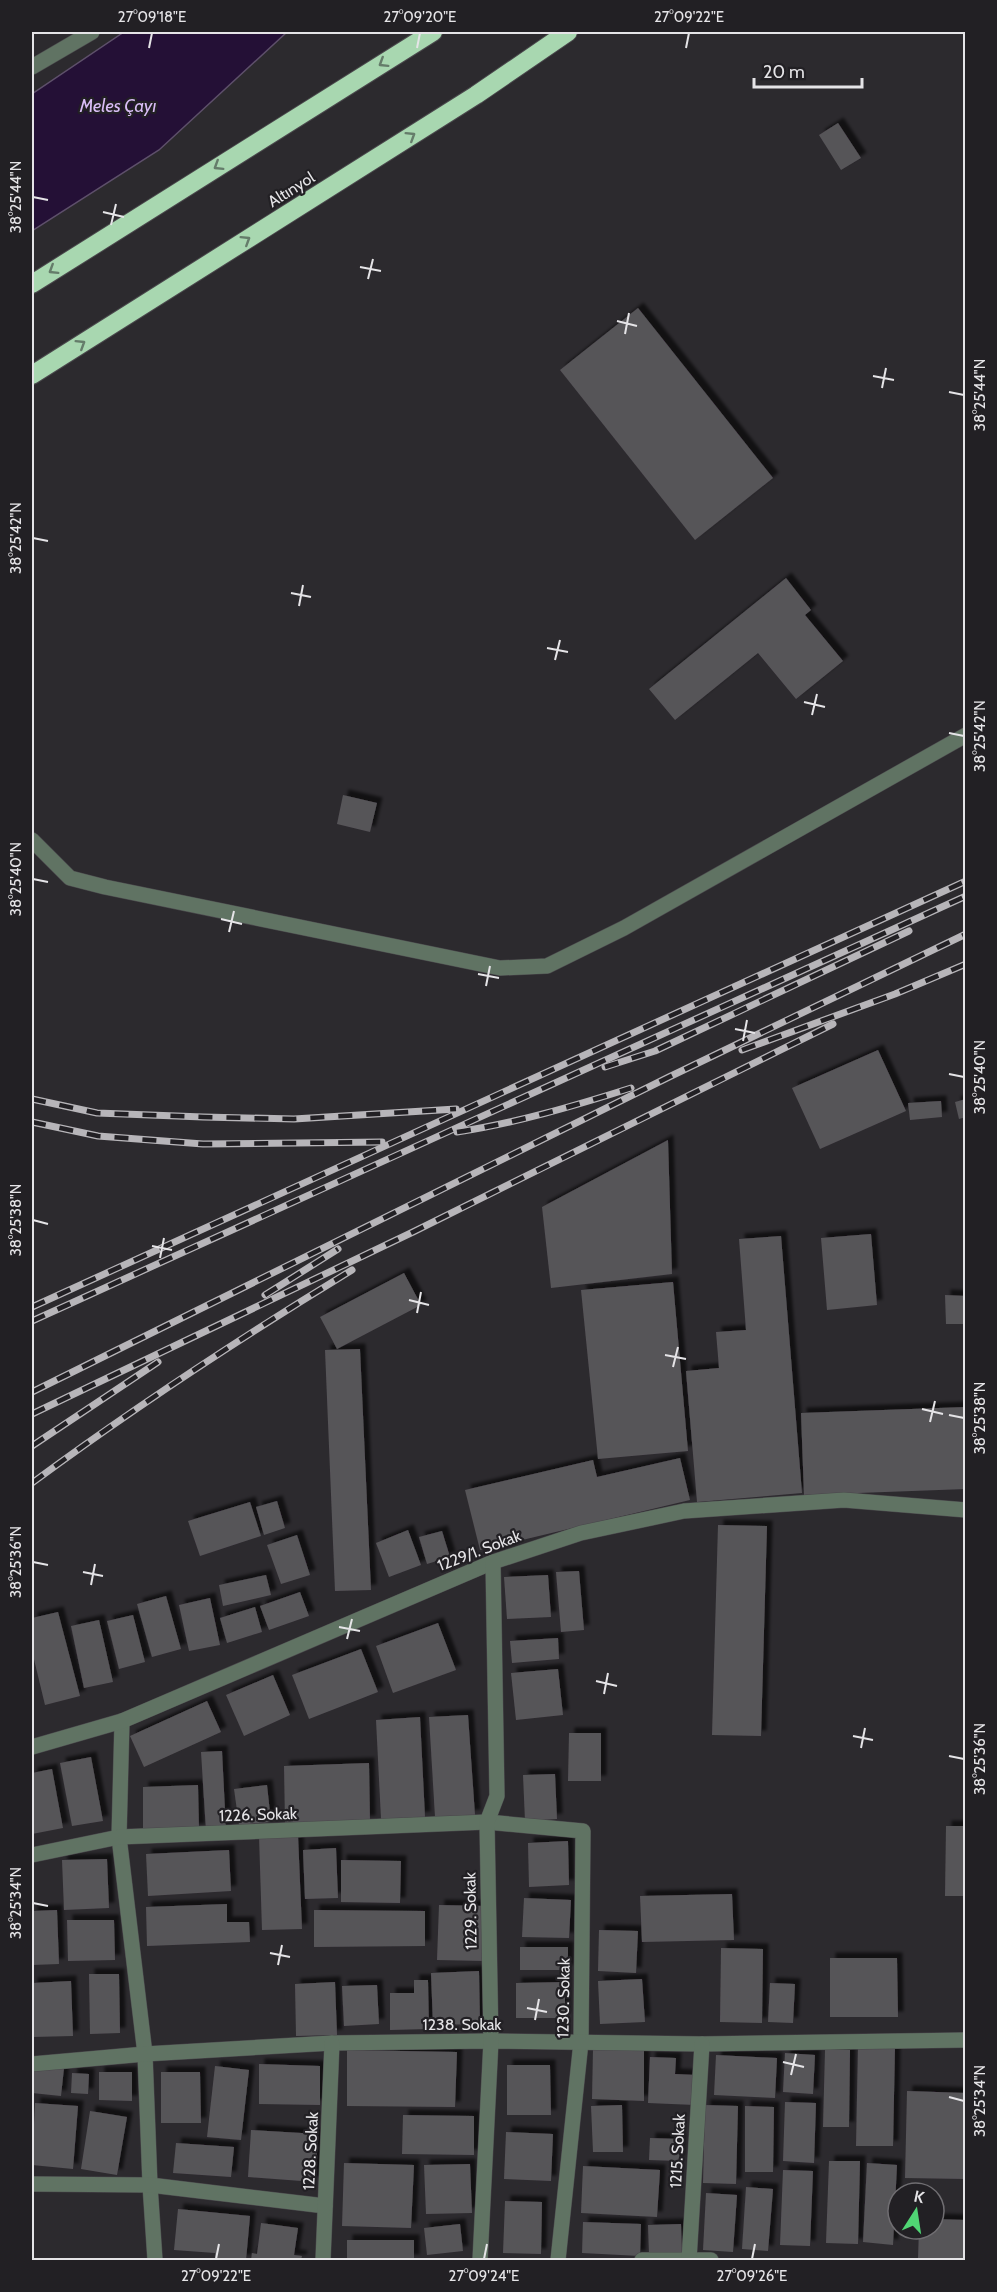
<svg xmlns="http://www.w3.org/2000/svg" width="997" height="2292" font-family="Cabin,sans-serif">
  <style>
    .water { fill: #241036; stroke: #5e506b; stroke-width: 1.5 }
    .building { fill: #575459; filter: url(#shadow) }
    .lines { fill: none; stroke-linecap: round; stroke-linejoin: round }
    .minor-casing { stroke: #4a484c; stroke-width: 16 }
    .highway-casing { stroke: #4a484c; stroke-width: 20 }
    .minor { stroke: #607363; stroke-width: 15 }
    .highway { stroke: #a8d7b0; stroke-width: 18 }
    .rail-casing { stroke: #b7b5b9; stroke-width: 7 }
    .rail { stroke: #222024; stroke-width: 4.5; stroke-dasharray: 14; stroke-linecap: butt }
    .oneway { stroke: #657c6a }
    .ticks { fill: none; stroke: #e5e4e7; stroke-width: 2 }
    .labels { text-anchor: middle; stroke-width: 4.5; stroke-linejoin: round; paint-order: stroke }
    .street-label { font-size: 16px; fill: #e5e4e7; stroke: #222024 }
    .water-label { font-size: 18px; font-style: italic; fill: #d9bdf6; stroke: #222024 }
    .neatline { fill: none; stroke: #e5e4e7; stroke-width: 2 }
    .ticks-label { font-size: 15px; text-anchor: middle; fill: #e5e4e7 }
  </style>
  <defs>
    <filter id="shadow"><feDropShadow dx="5.5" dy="-5.5" stdDeviation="1.5" flood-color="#0009"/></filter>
  </defs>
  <rect width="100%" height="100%" fill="#2c2a2e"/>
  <polygon class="water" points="124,32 287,32 159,150 32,231 32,94"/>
  <g class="building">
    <polygon points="838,123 861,158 841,170 819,135"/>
    <polygon points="638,308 773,478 695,540 560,370"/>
    <polygon points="786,578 811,610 805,615 843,661 796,699 758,653 675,720 649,689"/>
    <polygon points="343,795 377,803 370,832 337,824"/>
    <polygon points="878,1050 906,1111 820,1149 792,1088"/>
    <polygon points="966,1099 966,1117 959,1119 955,1102"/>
    <polygon points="941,1101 942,1117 910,1120 908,1103"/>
    <polygon points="668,1140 672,1274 551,1288 542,1207"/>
    <polygon points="871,1234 877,1305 827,1310 821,1238"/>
    <polygon points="781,1236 802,1493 697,1502 686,1371 719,1368 716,1332 746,1330 739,1239"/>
    <polygon points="404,1273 421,1305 337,1349 320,1317"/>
    <polygon points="673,1282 688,1451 598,1459 581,1290"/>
    <polygon points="945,1295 966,1296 966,1324 946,1324"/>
    <polygon points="360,1349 371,1590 335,1591 325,1350"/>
    <polygon points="966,1407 966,1489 804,1495 801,1413"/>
    <polygon points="680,1458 690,1500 480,1550 465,1490 593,1460 597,1477"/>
    <polygon points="277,1501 285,1528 264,1535 256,1507"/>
    <polygon points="250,1502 261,1536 200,1556 188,1521"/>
    <polygon points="718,1525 767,1526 761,1736 712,1735"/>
    <polygon points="408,1530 421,1565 389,1577 376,1543"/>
    <polygon points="442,1531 450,1557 427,1564 419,1537"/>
    <polygon points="297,1535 310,1575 281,1584 267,1545"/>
    <polygon points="579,1571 584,1630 561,1632 556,1572"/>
    <polygon points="266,1575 271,1595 223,1606 219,1585"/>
    <polygon points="548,1575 551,1617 507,1619 504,1577"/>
    <polygon points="300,1592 309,1616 269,1630 260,1606"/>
    <polygon points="166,1596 181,1649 152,1657 137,1604"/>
    <polygon points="210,1598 220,1645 189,1651 179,1605"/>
    <polygon points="255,1607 262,1632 227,1643 220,1618"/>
    <polygon points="58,1612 80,1696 45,1705 32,1651 32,1618"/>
    <polygon points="133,1615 145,1662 119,1669 107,1621"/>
    <polygon points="99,1620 113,1682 84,1688 71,1626"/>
    <polygon points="438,1623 456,1670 393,1693 376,1646"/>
    <polygon points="558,1638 559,1659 512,1663 510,1641"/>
    <polygon points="361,1649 378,1692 309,1719 292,1675"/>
    <polygon points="558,1669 563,1715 516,1720 511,1673"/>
    <polygon points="273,1675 290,1715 244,1736 226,1695"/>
    <polygon points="207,1701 221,1732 144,1767 130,1736"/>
    <polygon points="468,1715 475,1815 435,1817 429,1717"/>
    <polygon points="420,1717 425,1817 381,1819 376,1720"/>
    <polygon points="569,1733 601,1733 601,1781 568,1781"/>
    <polygon points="222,1751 226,1830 206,1831 201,1752"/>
    <polygon points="91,1757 103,1821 72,1826 60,1763"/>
    <polygon points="369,1763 370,1821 285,1823 284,1766"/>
    <polygon points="52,1769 63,1828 32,1834 32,1773"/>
    <polygon points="555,1774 557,1819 525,1821 523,1775"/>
    <polygon points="198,1785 199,1829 143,1830 143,1787"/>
    <polygon points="267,1785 271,1822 239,1825 234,1789"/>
    <polygon points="946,1826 966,1826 966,1896 945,1896"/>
    <polygon points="298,1835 302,1929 262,1930 259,1836"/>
    <polygon points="568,1841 569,1885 529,1887 528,1843"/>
    <polygon points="336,1848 338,1898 305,1899 303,1850"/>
    <polygon points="229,1850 231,1891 148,1896 146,1854"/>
    <polygon points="107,1859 109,1908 64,1910 62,1860"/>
    <polygon points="341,1860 401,1861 400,1903 341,1902"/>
    <polygon points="732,1894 734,1940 642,1942 640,1896"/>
    <polygon points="524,1898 571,1900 569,1938 522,1937"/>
    <polygon points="227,1904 227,1922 249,1922 250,1942 147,1946 146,1907"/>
    <polygon points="439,1905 486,1906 485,1961 437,1960"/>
    <polygon points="57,1910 59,1964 32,1965 32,1911"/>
    <polygon points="314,1910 425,1911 425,1946 314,1947"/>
    <polygon points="67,1920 114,1920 115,1960 68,1961"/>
    <polygon points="599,1930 638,1931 636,1973 598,1971"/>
    <rect x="520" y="1947" width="48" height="23"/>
    <polygon points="721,1948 763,1949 762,2023 720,2022"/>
    <polygon points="830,1958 897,1958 898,2017 830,2017"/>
    <polygon points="479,1971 480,2024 433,2025 431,1973"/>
    <polygon points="89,1974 119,1974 120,2033 90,2034"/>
    <polygon points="642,1979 645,2022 600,2024 598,1981"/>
    <polygon points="414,1980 428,1980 429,2029 390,2030 390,1993 414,1993"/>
    <polygon points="71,1981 73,2036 32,2037 32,1983"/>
    <polygon points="335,1982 337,2035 296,2036 295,1984"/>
    <polygon points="565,1982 565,2018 516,2018 516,1983"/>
    <polygon points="770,1983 795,1984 793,2023 768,2022"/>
    <polygon points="377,1985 379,2024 344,2026 342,1986"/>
    <polygon points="858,2047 895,2047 893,2146 856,2146"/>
    <polygon points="593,2049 644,2049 644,2101 592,2099"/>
    <polygon points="347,2050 457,2052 455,2107 347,2106"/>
    <polygon points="825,2050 850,2050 849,2127 823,2127"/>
    <polygon points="785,2053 815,2055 813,2094 783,2092"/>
    <polygon points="716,2055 777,2058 775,2098 714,2095"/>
    <polygon points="650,2057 676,2058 675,2074 696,2075 695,2105 648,2103"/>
    <polygon points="259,2064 320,2066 320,2105 259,2104"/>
    <polygon points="32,2065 64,2068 61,2096 32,2093"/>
    <polygon points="507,2065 550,2065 551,2115 507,2115"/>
    <polygon points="215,2066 249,2070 241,2140 207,2137"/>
    <polygon points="99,2072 132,2072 132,2101 99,2100"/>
    <polygon points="161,2072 200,2072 201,2123 161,2123"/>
    <polygon points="72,2073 89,2074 88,2094 71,2093"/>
    <polygon points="907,2091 966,2093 966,2179 905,2178"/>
    <polygon points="785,2102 816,2103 814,2163 783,2161"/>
    <polygon points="35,2103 78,2106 73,2169 32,2165"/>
    <polygon points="622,2105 623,2152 593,2152 591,2106"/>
    <polygon points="705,2105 738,2106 736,2184 703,2183"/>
    <polygon points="745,2106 774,2107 773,2172 745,2172"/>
    <polygon points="90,2111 127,2117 117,2175 81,2169"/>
    <polygon points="403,2115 474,2116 474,2155 402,2154"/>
    <polygon points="251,2130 318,2134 315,2182 248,2177"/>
    <polygon points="506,2132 553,2134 551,2181 504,2179"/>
    <polygon points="650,2138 680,2139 679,2161 649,2160"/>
    <polygon points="176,2143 234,2147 231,2177 173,2173"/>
    <polygon points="829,2161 860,2161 858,2244 826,2243"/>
    <polygon points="344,2163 414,2165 411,2228 342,2226"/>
    <polygon points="867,2163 897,2165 893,2245 863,2242"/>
    <polygon points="470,2164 472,2213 426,2214 424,2165"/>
    <polygon points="583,2166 660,2170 657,2217 581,2213"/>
    <polygon points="783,2170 813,2171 810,2246 780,2245"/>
    <polygon points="746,2187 773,2189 768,2251 742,2249"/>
    <polygon points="706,2193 737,2195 733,2252 703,2250"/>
    <polygon points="505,2201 542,2202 541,2254 503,2253"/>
    <polygon points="178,2209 250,2216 246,2260 215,2260 215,2253 174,2250"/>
    <polygon points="934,2219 966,2220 966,2260 918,2259 919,2229 934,2229"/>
    <polygon points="583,2222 641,2224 640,2256 582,2253"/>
    <polygon points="261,2223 298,2228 294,2255 302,2256 301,2260 251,2260 252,2253 257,2254"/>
    <polygon points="460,2224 463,2251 427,2255 424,2228"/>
    <polygon points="681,2224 682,2253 649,2254 648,2225"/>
    <rect x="347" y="2240" width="67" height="20"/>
  </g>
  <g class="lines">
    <g class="minor-casing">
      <g id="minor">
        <polyline points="32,67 92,32"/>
        <polyline points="32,840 70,878 105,887 500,968 547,966 624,928 966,735"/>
        <polyline points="122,1721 119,1837 145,2054 150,2185 155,2260"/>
        <polyline points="32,1747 122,1721 493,1562 581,1533 684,1511 844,1500 966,1510"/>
        <polyline points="32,1855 119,1837 487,1822 583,1831 581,2042 558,2260"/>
        <polyline points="32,2064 145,2054 332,2043 491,2041 702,2044 966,2040"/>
        <polyline points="32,2184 150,2185 325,2206"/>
        <polyline points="323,2260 332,2043"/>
        <polyline points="480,2260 491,2041 487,1822 497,1796 493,1562"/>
        <polyline points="642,2260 711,2260"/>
        <polyline points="689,2260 702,2044"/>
      </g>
    </g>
    <g class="highway-casing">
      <g id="highway">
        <polyline points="32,284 433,32"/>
        <polyline points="32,375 476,95 568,32"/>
      </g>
    </g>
    <use href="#minor" class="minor"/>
    <use href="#highway" class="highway"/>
    <g class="rail-casing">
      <g id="rail">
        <polyline points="742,1050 895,994 966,964"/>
        <polyline points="605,1067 655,1051 909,931"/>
        <polyline points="32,1099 97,1113 203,1117 294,1119 456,1109"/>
        <polyline points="32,1122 98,1136 203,1144 382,1142"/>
        <path d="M457,1132C516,1123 574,1106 631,1088"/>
        <polyline points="265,1295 338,1249"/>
        <polyline points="32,1307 966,881"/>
        <polyline points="32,1321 966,896"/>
        <polyline points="32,1392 669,1077 966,934"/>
        <polyline points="32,1414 413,1232 833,1024"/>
        <polyline points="32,1446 158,1362"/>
        <path d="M32,1483C135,1407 242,1337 352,1270"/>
      </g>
    </g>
    <use href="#rail" class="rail"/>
  </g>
  <defs><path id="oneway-chevron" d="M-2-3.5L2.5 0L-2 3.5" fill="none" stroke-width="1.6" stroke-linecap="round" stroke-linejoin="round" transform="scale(1.5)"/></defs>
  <g class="oneway">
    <use href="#oneway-chevron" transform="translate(383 63) rotate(148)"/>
    <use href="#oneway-chevron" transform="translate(411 136) rotate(-32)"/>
    <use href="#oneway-chevron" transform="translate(218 166) rotate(148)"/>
    <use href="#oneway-chevron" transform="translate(246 240) rotate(-32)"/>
    <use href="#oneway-chevron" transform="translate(53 270) rotate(148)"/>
    <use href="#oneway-chevron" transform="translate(81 344) rotate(-32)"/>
  </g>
  <path class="ticks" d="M149,48L152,33M417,48L420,33M686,48L689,33M33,197L48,200M103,212L124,217M111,225L116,204M360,267L381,271M368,279L373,259M617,321L637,326M625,334L629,313M873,376L894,380M882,388L886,368M949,392L964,395M33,538L48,541M291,593L311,597M299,606L303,585M547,648L568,652M555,660L560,640M804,702L825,707M812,715L817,694M949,733L964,736M33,879L48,882M221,919L242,924M229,932L234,911M478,974L499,978M486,986L490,966M735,1029L755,1033M743,1041L747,1020M949,1074L964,1077M33,1220L48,1224M152,1246L172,1250M160,1258L164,1238M409,1300L429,1305M417,1313L421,1292M665,1355L686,1359M673,1367L678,1347M922,1409L943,1414M949,1415L964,1418M930,1422L935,1401M33,1562L48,1565M83,1572L103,1576M91,1585L95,1564M339,1627L360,1631M347,1639L352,1619M596,1681L617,1686M604,1694L608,1673M853,1736L873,1740M861,1748L865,1728M949,1756L964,1759M33,1903L48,1906M270,1953L290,1957M278,1965L282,1945M527,2008L547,2012M535,2020L539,1999M783,2062L804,2067M791,2075L796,2054M949,2097L964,2101M216,2259L219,2244M484,2259L487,2244M752,2259L755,2244"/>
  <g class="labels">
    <g class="street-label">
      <text transform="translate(291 189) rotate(-32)" y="6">Altınyol</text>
      <text transform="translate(479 1550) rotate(-21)" y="6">1229/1. Sokak</text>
      <text transform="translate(258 1814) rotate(-2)" y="6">1226. Sokak</text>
      <text transform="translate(470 1911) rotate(-91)" y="6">1229. Sokak</text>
      <text transform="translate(563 1998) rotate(-89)" y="6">1230. Sokak</text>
      <text x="462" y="2030">1238. Sokak</text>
      <text transform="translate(310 2151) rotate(-87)" y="6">1228. Sokak</text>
      <text transform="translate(677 2151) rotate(-87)" y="6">1215. Sokak</text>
    </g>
    <g class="water-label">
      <text x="118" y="112">Meles Çayı</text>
    </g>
  </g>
  <rect width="997" height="2292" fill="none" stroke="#222024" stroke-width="66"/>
  <g transform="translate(916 2211) rotate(12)"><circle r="28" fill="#222024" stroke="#706e72" stroke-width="1.5"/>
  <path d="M0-4.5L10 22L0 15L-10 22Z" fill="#50d674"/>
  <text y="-9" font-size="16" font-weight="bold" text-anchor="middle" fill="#e5e4e7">K</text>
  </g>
  <path d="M754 78v9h108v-9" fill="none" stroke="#e5e4e7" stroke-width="3"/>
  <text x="763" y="78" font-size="18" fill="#e5e4e7" stroke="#222024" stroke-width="4.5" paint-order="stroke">20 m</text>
  <rect x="33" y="33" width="931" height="2226" class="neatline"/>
  <g class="ticks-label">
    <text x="152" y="22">27°09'18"E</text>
    <text x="420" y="22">27°09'20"E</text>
    <text x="689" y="22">27°09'22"E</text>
    <text transform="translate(16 197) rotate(-90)" y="5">38°25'44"N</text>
    <text transform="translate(980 395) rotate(-90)" y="5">38°25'44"N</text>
    <text transform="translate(16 538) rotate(-90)" y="5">38°25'42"N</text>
    <text transform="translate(980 736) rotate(-90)" y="5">38°25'42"N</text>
    <text transform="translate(16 879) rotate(-90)" y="5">38°25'40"N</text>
    <text transform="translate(980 1077) rotate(-90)" y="5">38°25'40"N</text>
    <text transform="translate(16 1220) rotate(-90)" y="5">38°25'38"N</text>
    <text transform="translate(980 1418) rotate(-90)" y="5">38°25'38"N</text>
    <text transform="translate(16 1562) rotate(-90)" y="5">38°25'36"N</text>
    <text transform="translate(980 1759) rotate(-90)" y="5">38°25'36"N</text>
    <text transform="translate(16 1903) rotate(-90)" y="5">38°25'34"N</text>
    <text transform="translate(980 2101) rotate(-90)" y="5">38°25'34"N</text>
    <text x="216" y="2281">27°09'22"E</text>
    <text x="484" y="2281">27°09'24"E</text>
    <text x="752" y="2281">27°09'26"E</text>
  </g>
</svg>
